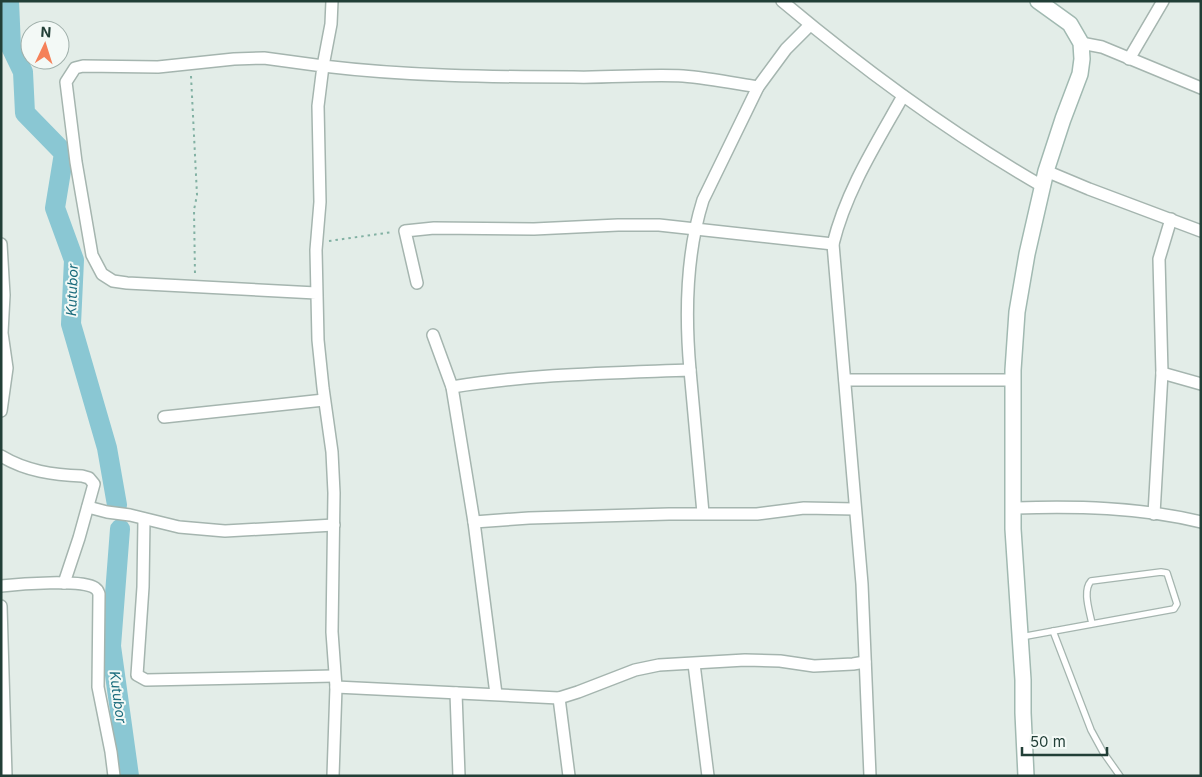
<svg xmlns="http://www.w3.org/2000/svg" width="1202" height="777" font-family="Inter,sans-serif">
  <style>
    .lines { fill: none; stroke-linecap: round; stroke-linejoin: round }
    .river { stroke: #8ac7d3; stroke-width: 20 }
    .lane-casing { stroke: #a5b5af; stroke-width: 8 }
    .street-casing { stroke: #a5b5af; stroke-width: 14 }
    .secondary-casing { stroke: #a1b9b1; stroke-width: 18 }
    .path { stroke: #82b1a3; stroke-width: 2; stroke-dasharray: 2.5 4; stroke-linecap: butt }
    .lane { stroke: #fff; stroke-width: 5.5 }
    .street { stroke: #fff; stroke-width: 11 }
    .secondary { stroke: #fff; stroke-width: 15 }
    .labels { text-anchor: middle; stroke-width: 4; stroke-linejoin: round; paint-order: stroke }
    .water-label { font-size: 14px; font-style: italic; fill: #1a6b7c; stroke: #f3f9f6 }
  </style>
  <rect width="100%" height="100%" fill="#e3ede8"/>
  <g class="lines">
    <g class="river">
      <polyline points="9,1 11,47 23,72 25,113 64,153 55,208 74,260 71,324 107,448 117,505"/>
      <polyline points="120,529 111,646 129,776"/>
    </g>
    <g class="lane-casing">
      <g id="lane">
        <polyline points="1053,631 1091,730 1103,752 1120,776"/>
        <path d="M1021,637L1174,609L1177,604L1167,573L1161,572L1091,581C1082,591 1090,612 1092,624"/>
      </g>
    </g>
    <g class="street-casing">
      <g id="street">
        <path d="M332,1L331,24L323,66C406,76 490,77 573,77C610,78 646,74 683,76C708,78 733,83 758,87"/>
        <path d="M782,1C863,69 950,133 1042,186"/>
        <polyline points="1081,43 1102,47 1201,88"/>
        <polyline points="1129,59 1163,1"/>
        <polyline points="1046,171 1089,189 1201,231"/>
        <polyline points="1,244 4,295 2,333 7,368 1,411"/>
        <polyline points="417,283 405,231 434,228 534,229 618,225 659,225 833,244"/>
        <polyline points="316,293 127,283 113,281 102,274 92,255 76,162 66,82 75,68 83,66 158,67 234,59 264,58 323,66 318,106 320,202 316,250 318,340 323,388 332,452 334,493 332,632 336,687 333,776"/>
        <polyline points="433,335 452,387 474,522 496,694"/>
        <path d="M690,370C685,314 686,254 703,200L758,87L786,49L810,25"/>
        <polyline points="1162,373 1201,384"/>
        <polyline points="845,380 1013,380"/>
        <path d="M452,387C530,374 611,373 690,370L703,513"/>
        <polyline points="164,417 324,400"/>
        <path d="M1,456C26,471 53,475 82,476L89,478L94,484L79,538L64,583"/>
        <polyline points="88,507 107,512 130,515 179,527 225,531 334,525"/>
        <path d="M1013,508C1076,506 1139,507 1201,522"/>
        <polyline points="1154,514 1162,373 1159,259 1171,219"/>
        <polyline points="144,519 143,587 137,675 146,680 334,676"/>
        <polyline points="474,522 529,518 669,514 757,514 804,508 855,509"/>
        <path d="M1,586C19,584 82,579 95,588C98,590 98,591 99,594L98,687L111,752L114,776"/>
        <polyline points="1,606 6,776"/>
        <polyline points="694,664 708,776"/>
        <polyline points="336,687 559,698 578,692 635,670 659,665 745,660 780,661 814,666 853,664 865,662"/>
        <polyline points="456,693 459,776"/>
        <polyline points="559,698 569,776"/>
        <path d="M870,776L862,584L833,244C846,191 876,144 903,96"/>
      </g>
    </g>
    <g class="secondary-casing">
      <polyline id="secondary" points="1026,776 1023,713 1023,680 1013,529 1013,370 1017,312 1027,254 1046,171 1063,119 1080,74 1082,59 1081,43 1070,24 1038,1"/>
    </g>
    <g class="path">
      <polyline points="191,76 197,195 194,210 195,275"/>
      <polyline points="329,241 393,232"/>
    </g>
    <use href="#lane" class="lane"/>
    <use href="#street" class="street"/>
    <use href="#secondary" class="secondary"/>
  </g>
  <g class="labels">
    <g class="water-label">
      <text transform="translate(72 290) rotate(-88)" y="5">Kutubor</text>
      <text transform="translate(118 697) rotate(82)" y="5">Kutubor</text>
    </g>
  </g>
  <rect width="1202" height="777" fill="none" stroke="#223f37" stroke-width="5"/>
  <g transform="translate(45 45) rotate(4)"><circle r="24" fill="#f3f9f6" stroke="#9fafaa"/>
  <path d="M0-4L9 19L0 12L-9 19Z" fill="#f58159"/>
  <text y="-8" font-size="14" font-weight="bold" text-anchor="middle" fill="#223f37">N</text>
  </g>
  <path d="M1022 747v8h85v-8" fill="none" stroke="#223f37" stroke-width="2.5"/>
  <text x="1030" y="747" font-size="15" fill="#223f37" stroke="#f3f9f6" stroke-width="4" paint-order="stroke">50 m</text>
</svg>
